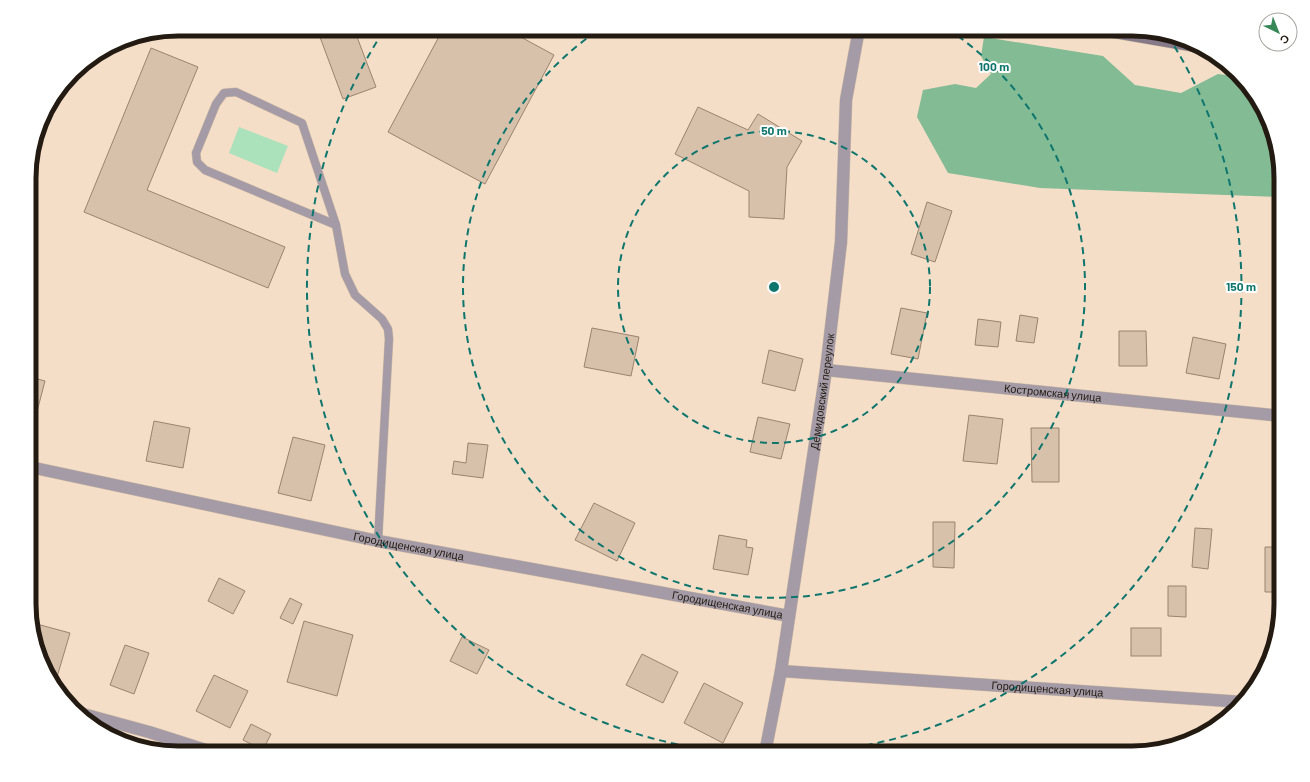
<svg xmlns="http://www.w3.org/2000/svg" width="1310" height="782" font-family="Barlow,sans-serif">
  <style>
    .green { fill: #abe1bb }
    .forest { fill: #82bb94 }
    .building { fill: #d8c1ab; stroke: #9a846f }
    .lines { fill: none; stroke-linecap: round; stroke-linejoin: round }
    .lane-casing { stroke: #cfbba6; stroke-width: 9 }
    .street-casing { stroke: #cfbba6; stroke-width: 13 }
    .secondary-casing { stroke: #cfbba6; stroke-width: 13 }
    .lane { stroke: #a49ba6; stroke-width: 8 }
    .street { stroke: #a49ba6; stroke-width: 12 }
    .secondary { stroke: #867988; stroke-width: 12 }
    .ring { fill: none; stroke: #0f766e; stroke-width: 2; stroke-dasharray: 7 5 }
    .labels { text-anchor: middle; stroke-width: 4; stroke-linejoin: round; paint-order: stroke }
    .street-label { font-size: 11px; fill: #231b12; stroke: #fff }
    .rim { fill: none; stroke: #231b12; stroke-width: 5 }
    .centre { fill: #0f766e; stroke: #fff; stroke-width: 2 }
    .ring-label { font-size: 12px; text-anchor: middle; font-weight: bold; fill: #0f766e; stroke: #fff; stroke-width: 4; stroke-linejoin: round; paint-order: stroke }
  </style>
  <rect width="100%" height="100%" fill="#f5dec7"/>
  <polygon class="green" points="239,127 288,146 277,173 229,153"/>
  <polygon class="forest" points="984,37 1103,56 1135,85 1181,93 1218,74 1241,77 1261,103 1281,168 1281,197 1040,188 948,173 917,117 923,90 955,84 976,88 991,74 981,56"/>
  <g class="building">
    <polygon points="317,29 354,29 376,87 343,99"/>
    <polygon points="443,29 506,29 554,55 485,184 388,132"/>
    <polygon points="151,48 198,67 147,190 285,247 268,288 84,212"/>
    <polygon points="698,107 748,130 758,114 802,141 787,167 784,219 749,217 749,191 675,154"/>
    <polygon points="927,202 952,211 935,262 911,254"/>
    <polygon points="901,308 927,313 918,359 891,354"/>
    <polygon points="1020,315 1038,318 1034,343 1016,341"/>
    <polygon points="978,319 1001,322 998,347 975,345"/>
    <polygon points="592,328 639,337 631,376 584,367"/>
    <polygon points="1119,331 1146,331 1147,366 1119,366"/>
    <polygon points="1193,337 1226,344 1219,379 1186,373"/>
    <polygon points="769,350 803,359 795,391 762,383"/>
    <polygon points="30,377 45,381 34,423 30,422"/>
    <polygon points="969,415 1003,419 997,464 963,461"/>
    <polygon points="758,417 790,424 781,459 750,452"/>
    <polygon points="154,421 190,428 183,468 146,461"/>
    <polygon points="1031,428 1059,428 1059,482 1032,482"/>
    <polygon points="293,437 325,445 311,501 278,493"/>
    <polygon points="468,443 488,445 483,478 452,474 454,461 466,463"/>
    <polygon points="594,503 635,523 617,561 575,540"/>
    <polygon points="933,522 955,522 954,568 933,567"/>
    <polygon points="1195,528 1212,529 1208,569 1192,567"/>
    <polygon points="719,535 747,540 746,547 753,548 748,575 713,569"/>
    <polygon points="1265,547 1280,547 1281,592 1265,592"/>
    <polygon points="219,578 245,591 233,614 208,601"/>
    <polygon points="1168,586 1186,586 1186,617 1168,616"/>
    <polygon points="290,598 302,604 293,624 280,618"/>
    <polygon points="304,621 353,635 337,696 287,682"/>
    <polygon points="33,623 70,633 57,677 49,674 32,627"/>
    <rect x="1131" y="628" width="30" height="28"/>
    <polygon points="462,637 489,650 477,674 450,661"/>
    <polygon points="125,645 149,653 134,694 110,685"/>
    <polygon points="642,654 678,672 663,703 626,685"/>
    <polygon points="214,675 248,691 230,728 196,711"/>
    <polygon points="704,683 743,703 723,743 684,723"/>
    <polygon points="251,724 271,734 263,750 243,740"/>
  </g>
  <g class="lines">
    <g class="lane-casing">
      <polyline id="lane" points="336,225 205,170 197,162 196,153 216,104 224,93 236,92 302,123 336,225 345,274 355,295 382,319 388,329 389,339 378,541"/>
    </g>
    <g class="street-casing">
      <g id="street">
        <path id="s1" d="M826,370L1281,416"/>
        <path id="s2" d="M30,467L378,541L789,616"/>
        <path id="s3" d="M781,671L1243,702"/>
        <polyline points="83,714 149,732 215,753"/>
        <path id="s4" d="M765,753L781,671L826,370L841,242L846,100L859,29"/>
      </g>
    </g>
    <g class="secondary-casing">
      <polyline id="secondary" points="1097,29 1201,47"/>
    </g>
    <use href="#lane" class="lane"/>
    <use href="#street" class="street"/>
    <use href="#secondary" class="secondary"/>
  </g>
  <g class="ring">
    <circle cx="774" cy="287" r="156"/>
    <path d="M948 29A311 311 0 1 1 600 29"/>
    <path d="M737 753A467 467 0 0 1 385 29M1168 36A467 467 0 0 1 811 753"/>
  </g>
  <g class="labels">
    <g class="street-label">
      <text dy="4" stroke="none"><textPath href="#s4" startOffset="366">Демидовский переулок</textPath></text>
      <text dy="4" stroke="none"><textPath href="#s1" startOffset="228">Костромская улица</textPath></text>
      <text dy="4" stroke="none"><textPath href="#s2" startOffset="387">Городищенская улица</textPath></text>
      <text dy="4" stroke="none"><textPath href="#s2" startOffset="711">Городищенская улица</textPath></text>
      <text dy="4" stroke="none"><textPath href="#s3" startOffset="267">Городищенская улица</textPath></text>
    </g>
  </g>
  <path d="M0 0H1310V782H0ZM178 36H1132A142 142 0 0 1 1274 178V604A142 142 0 0 1 1132 746H178A142 142 0 0 1 36 604V178A142 142 0 0 1 178 36Z" fill="#fff" fill-rule="evenodd"/>
  <path class="rim" d="M178 36H1132A142 142 0 0 1 1274 178V604A142 142 0 0 1 1132 746H178A142 142 0 0 1 36 604V178A142 142 0 0 1 178 36Z"/>
  <circle cx="774" cy="287" r="6" class="centre"/>
  <g class="ring-label">
    <text x="994" y="71">100 m</text>
    <text x="774" y="135">50 m</text>
    <text x="1241" y="291">150 m</text>
  </g>
  <g transform="translate(1278 32) rotate(137)"><circle r="19" fill="#ffffff" stroke="#a7a4a0"/>
  <path d="M0-3L7 15L0 10L-7 15Z" fill="#388757"/>
  <text y="-6" font-size="11" font-weight="bold" text-anchor="middle" fill="#231b12">С</text>
  </g>
</svg>
